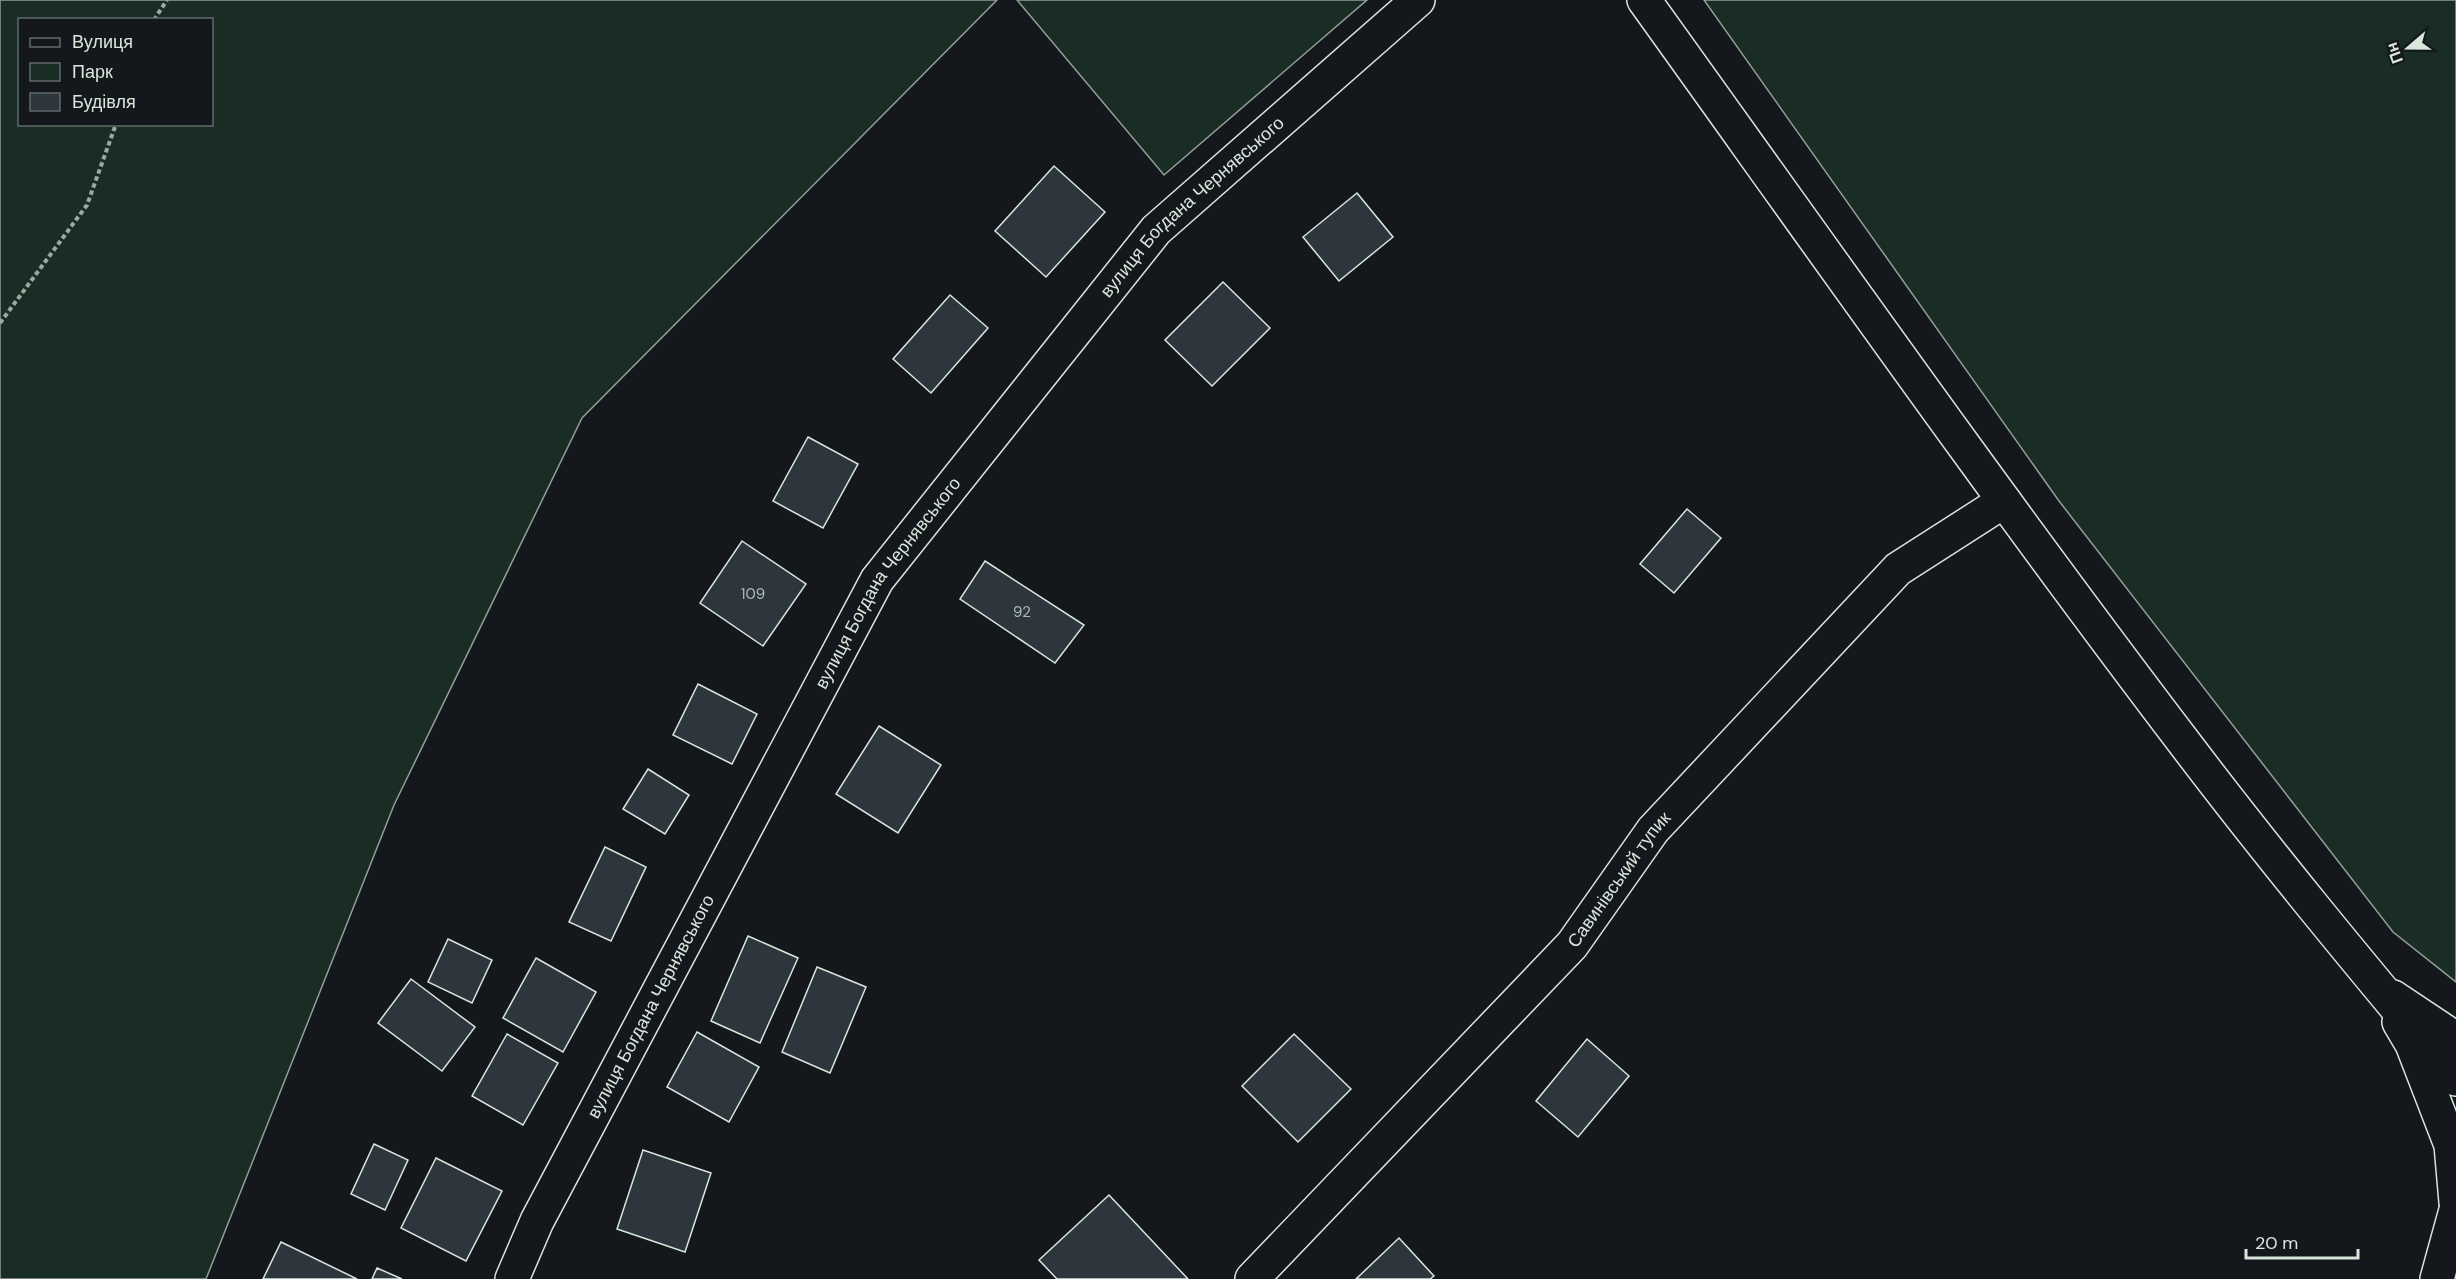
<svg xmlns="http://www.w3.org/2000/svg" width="2456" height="1279" font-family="'DM Sans',sans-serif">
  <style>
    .green { fill: #1a2d24; stroke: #939e99; stroke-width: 1.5; fill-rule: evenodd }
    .building { fill: #2c363c; stroke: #d8e6dc; stroke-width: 1.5 }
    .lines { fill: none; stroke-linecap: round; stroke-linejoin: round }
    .minor-casing { stroke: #d8e6dc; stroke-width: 36 }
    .major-casing { stroke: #d8e6dc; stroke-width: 36 }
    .path { stroke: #9da8a2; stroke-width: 4; stroke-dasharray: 4.5 3; stroke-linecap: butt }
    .minor { stroke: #14181c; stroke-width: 33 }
    .major { stroke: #14181c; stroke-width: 33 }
    .labels { text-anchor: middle; stroke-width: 4.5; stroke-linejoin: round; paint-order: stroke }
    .number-label { font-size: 15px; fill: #adbab4 }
    .street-label { font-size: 18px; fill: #d8e6dc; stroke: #14181c }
  </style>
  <rect width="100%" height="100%" fill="#14181c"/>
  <g class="green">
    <path d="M0,0H997L582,418L394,805L206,1279H0ZM20,20H212V124H20Z"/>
    <polygon points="1017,0 1367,0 1164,175"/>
    <polygon points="1704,0 2456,0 2456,982 2393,932 2059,501"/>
  </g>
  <g class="building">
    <polygon points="1054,166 1105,212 1046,277 995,231"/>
    <polygon points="1357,193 1393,237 1339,281 1303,237"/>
    <polygon points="1223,282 1270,328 1212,386 1165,340"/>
    <polygon points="950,295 988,328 931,393 893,359"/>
    <polygon points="808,437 858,464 823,528 773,501"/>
    <polygon points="1687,509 1721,538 1674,593 1640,564"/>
    <polygon points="742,541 806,584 763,646 700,603"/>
    <polygon points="985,561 1084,625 1055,663 960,599"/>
    <polygon points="698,684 757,714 732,764 673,735"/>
    <polygon points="879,726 941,765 898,833 836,794"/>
    <polygon points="648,769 689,795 665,834 623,809"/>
    <polygon points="605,847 646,867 611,941 569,922"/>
    <polygon points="748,936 798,958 760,1043 711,1021"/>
    <polygon points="448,939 492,960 472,1003 428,982"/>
    <polygon points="536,958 596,992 563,1052 503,1018"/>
    <polygon points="817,967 866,987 830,1073 782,1052"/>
    <polygon points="411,979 475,1027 442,1071 378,1023"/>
    <polygon points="697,1032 759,1067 729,1122 667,1087"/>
    <polygon points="507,1034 558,1063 523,1125 472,1096"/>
    <polygon points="1294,1034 1351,1089 1298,1142 1242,1086"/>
    <polygon points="1587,1039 1629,1076 1578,1137 1536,1101"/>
    <polygon points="374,1144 408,1160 385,1210 351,1194"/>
    <polygon points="643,1150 711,1173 685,1252 617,1229"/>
    <polygon points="436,1158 502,1191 466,1261 401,1228"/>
    <polygon points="1109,1195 1188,1279 1057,1279 1039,1260"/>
    <polygon points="1399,1238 1434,1276 1430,1279 1356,1279"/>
    <polygon points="281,1242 357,1279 263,1279"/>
    <polygon points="377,1268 402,1279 372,1279"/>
  </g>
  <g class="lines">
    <g class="minor-casing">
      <g id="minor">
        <polyline points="2393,997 2456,1039"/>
        <polyline points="2399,1022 2412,1044 2451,1145 2456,1202"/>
        <path id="s1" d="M512,1279L537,1221L877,580L1156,230L1418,0"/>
        <path id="s2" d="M1252,1279L1572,945L1653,830L1898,569L2004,501"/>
        <polyline points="2437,1279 2456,1210"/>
      </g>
    </g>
    <g class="major-casing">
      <path id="major" d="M1644,0C1822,248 1998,498 2183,741C2270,856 2363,968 2456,1079"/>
    </g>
    <g class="path">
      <polyline points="154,20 167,0"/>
      <polyline points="0,323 87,205 116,124"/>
    </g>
    <use href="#minor" class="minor"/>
    <use href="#major" class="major"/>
  </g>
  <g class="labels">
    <g class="number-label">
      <text x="753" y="599">109</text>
      <text x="1022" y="617">92</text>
    </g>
    <g class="street-label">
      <text dy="6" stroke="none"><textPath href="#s1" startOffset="1278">вулиця Богдана Чернявського</textPath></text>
      <text dy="6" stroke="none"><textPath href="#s1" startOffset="792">вулиця Богдана Чернявського</textPath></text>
      <text dy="6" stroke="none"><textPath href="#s2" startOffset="543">Савинівський тупик</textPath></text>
      <text dy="6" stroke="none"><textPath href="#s1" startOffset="306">вулиця Богдана Чернявського</textPath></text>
    </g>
  </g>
  <rect x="18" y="18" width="195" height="108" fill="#14181c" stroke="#626a69" stroke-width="1.5"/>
  <rect x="30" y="38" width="30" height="9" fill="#14181c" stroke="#626a69" stroke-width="1.5"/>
  <text x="72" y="48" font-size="18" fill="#d8e6dc">Вулиця</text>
  <rect x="30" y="63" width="30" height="18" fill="#1a2d24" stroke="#626a69" stroke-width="1.5"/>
  <text x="72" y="78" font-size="18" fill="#d8e6dc">Парк</text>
  <rect x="30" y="93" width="30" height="18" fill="#2c363c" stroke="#626a69" stroke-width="1.5"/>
  <text x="72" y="108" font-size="18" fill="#d8e6dc">Будівля</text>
  <g transform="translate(2408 48) rotate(250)" stroke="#14181c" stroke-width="4.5" paint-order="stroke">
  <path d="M0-4.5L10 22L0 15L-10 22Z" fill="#d8e6dc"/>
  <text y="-9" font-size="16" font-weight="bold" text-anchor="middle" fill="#d8e6dc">Пн</text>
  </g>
  <path d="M2246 1249v9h112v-9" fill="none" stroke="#d8e6dc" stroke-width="3"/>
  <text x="2255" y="1249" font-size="18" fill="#d8e6dc" stroke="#14181c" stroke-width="4.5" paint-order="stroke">20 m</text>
</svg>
